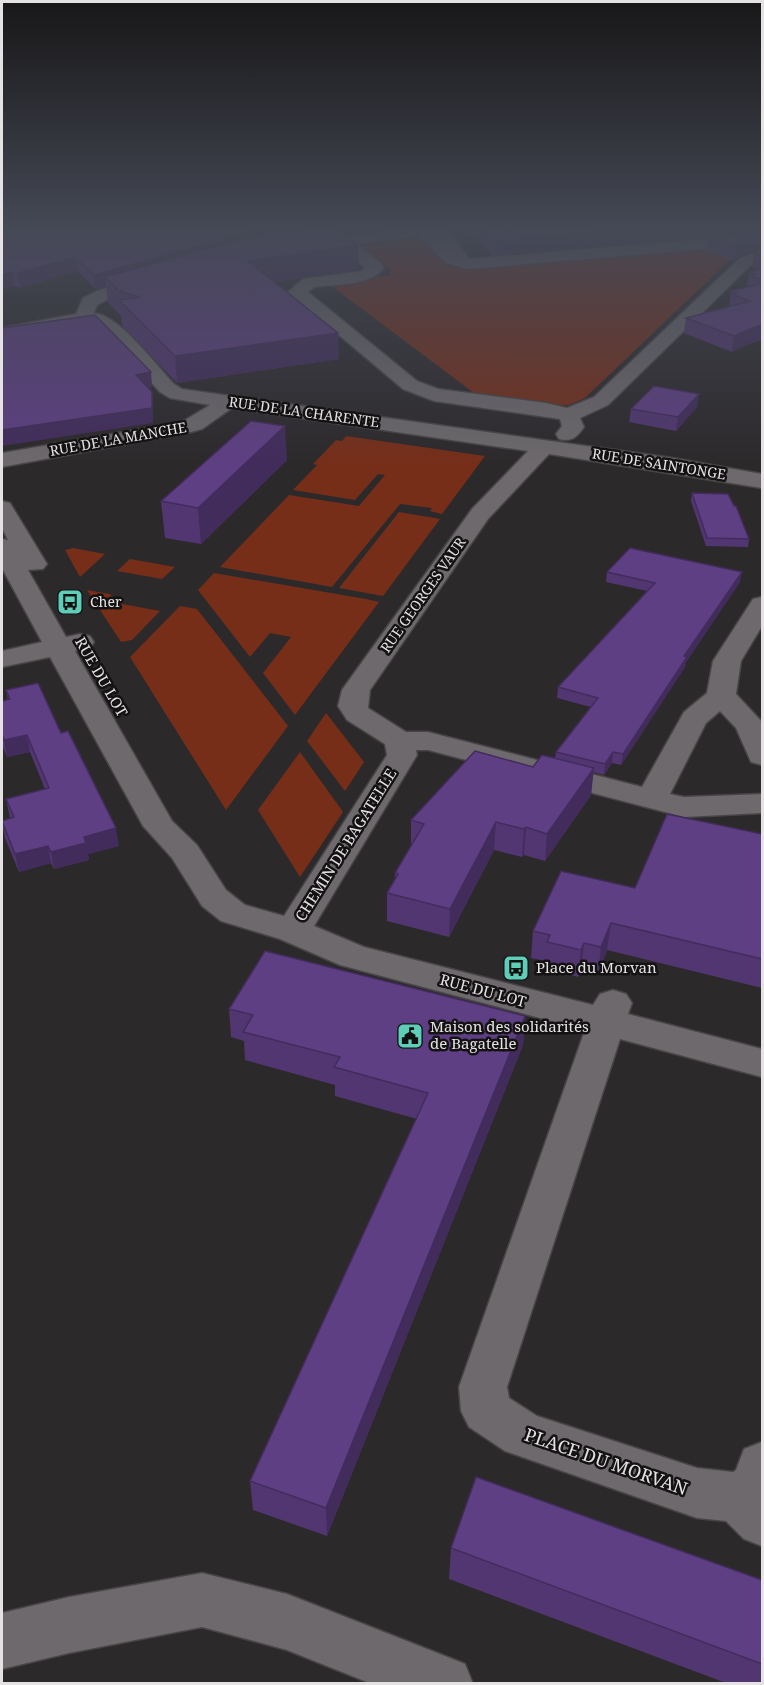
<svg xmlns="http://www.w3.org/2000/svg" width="764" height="1685" font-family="'Noto Serif',serif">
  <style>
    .green { fill: #762e19 }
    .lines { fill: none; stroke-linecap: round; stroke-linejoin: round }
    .minor-casing { stroke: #474446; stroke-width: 3 }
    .minor { fill: #6d696c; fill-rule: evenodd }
    .wall { fill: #513671 }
    .shaded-wall { fill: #422c5c }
    .building { fill: #5e3f83; stroke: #422c5c; stroke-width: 1.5 }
    .labels { text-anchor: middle; stroke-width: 5; stroke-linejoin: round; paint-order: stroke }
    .far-street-label { font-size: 14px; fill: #e4e2e3; stroke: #141213 }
    .far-poi-label { font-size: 14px; fill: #e4e2e3; stroke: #141213; text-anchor: start }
    .street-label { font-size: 15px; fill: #e4e2e3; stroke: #141213 }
    .poi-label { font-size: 15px; fill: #e4e2e3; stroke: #141213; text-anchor: start }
    .near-street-label { font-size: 18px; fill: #e4e2e3; stroke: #141213 }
  </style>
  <rect width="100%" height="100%" fill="#2c292b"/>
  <g class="green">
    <polygon points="409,238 425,239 451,264 486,264 490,267 726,246 740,250 585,398 569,405 552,405 474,393 330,285 390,275 391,269 361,251 360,247 384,239"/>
    <polygon points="346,436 485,456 442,514 430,511 432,508 400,504 332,587 220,567 289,495 359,506 385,475 378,474 355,500 293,490 317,465 313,464 336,440 342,441"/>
    <polygon points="399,512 440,519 383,596 339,588"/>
    <polygon points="73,548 105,554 80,577 65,550"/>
    <polygon points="130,559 175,567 162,579 117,571"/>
    <polygon points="214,573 366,599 379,602 295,715 263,673 291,637 270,633 250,657 198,590"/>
    <polygon points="87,590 110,594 117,603 160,611 132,640 121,642"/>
    <polygon points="180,606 197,609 288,726 226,810 130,657"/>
    <polygon points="326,713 364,762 345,791 307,741"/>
    <polygon points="300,752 343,812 300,877 258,810"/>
  </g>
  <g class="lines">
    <g class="minor-casing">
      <g id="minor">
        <path d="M403,229H430L434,233L431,229H447L469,259L762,234V244L468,269L446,263L419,236L357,244L382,264L384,268C370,286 335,284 314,287L308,292L417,381L438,389L546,403L567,408L594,397L740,258L762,250V260L752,264L608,405L580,418L584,427C577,437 572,442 559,439L556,434L562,426L560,419L434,401L403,389L288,292L303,279L361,271L365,268L339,245L324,244L322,241L324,238Z"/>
        <path d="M151,277L157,278L160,282L157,286L111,298L97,305L94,313C119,315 156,365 174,384L182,389L672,458L762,474V488L549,454L488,519L370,690L368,708L406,732H428L642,787L684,712L707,693L713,661L753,599L762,597V626L741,661L736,694L762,722V765L751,762L736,728L720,711L706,723L670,794L684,797L762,794V813L684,817L428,750H416L417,755L314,926L364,947L593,1005L600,994L613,990L626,994L632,1003L628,1014L762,1049V1077L620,1039L507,1387L509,1398L537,1416L697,1468L733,1472L736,1470L744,1449L762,1442V1546L744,1539L726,1521L697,1518L505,1451L469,1427L461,1411L459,1387L585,1030L340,965L280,939L221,921L202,906L172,858L143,826L50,657L2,667V651L42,642L2,568V539L8,540L2,528V501L10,503L47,564L43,569L28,570L66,637L80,634L90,636L94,642L90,648L75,651L172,821L197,845L226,890L245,905L284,916L387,755L385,744L347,720L338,706L342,690L472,509L528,451L232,408L202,429L191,432L2,467V453L182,422L210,405L170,398L160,392L106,334L94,324L83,323L2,338V328L76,314L83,298L99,290Z"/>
        <polygon points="202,1573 287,1594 445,1656 465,1664 473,1684 372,1684 287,1650 202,1627 69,1653 2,1669 2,1613 69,1597"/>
      </g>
    </g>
    <use href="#minor" class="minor"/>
  </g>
  <g class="wall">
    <polygon points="2,229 348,229 336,230 359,269 274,282 339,359 177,383 122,326 121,316 108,302 106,286 95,289 78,271 20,288 14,286 2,290"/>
    <polygon points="464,229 762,229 762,232 494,255"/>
    <polygon points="762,233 734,261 707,251 709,237"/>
    <polygon points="762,249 762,340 748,344 732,352 684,333 686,318 730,307 729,306 731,291 748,287 747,286 749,272 759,269 752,267 754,253"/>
    <polygon points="697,407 676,431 629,422 631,409"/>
    <polygon points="287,460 201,544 165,538 161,501"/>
    <polygon points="692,493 734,506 749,539 748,547 706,546 691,501"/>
    <polygon points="607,572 740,582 686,662 685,667 621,765 612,763 604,775 593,772 591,795 545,861 524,855 522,857 494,850 449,937 387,921 387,893 395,880 395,873 411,846 411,820 533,767 555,758 556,752 591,707 557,698 558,687 647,591 606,582"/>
    <polygon points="6,690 61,733 119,846 88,854 89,860 54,869 51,863 19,872 5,838 2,821 10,818 6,799 45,789 30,752 7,757 2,745 2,701 8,700"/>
    <polygon points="762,834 762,988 607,950 598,974 581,970 578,977 545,968 546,961 531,958 533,931"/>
    <polygon points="229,1009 525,1016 523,1045 327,1536 253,1510 250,1481 417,1119 335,1096 335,1085 245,1060 244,1041 231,1037"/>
    <polygon points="451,1548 762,1580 762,1683 726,1683 449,1579"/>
  </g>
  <g class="shaded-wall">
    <polygon points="269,229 348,229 312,233 105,277 106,286 95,289 94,275 253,231"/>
    <polygon points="633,229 762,229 762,232 494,255 494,241"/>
    <polygon points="762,235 762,248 739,256 734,261 736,247 741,242"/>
    <polygon points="358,245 359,269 249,285 248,261"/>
    <polygon points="76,257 78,271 20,288 18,273"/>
    <polygon points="12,272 14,286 2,290 2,275"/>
    <polygon points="762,325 762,340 748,344 732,352 734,336 750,329"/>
    <polygon points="338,333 339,359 177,383 175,356"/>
    <polygon points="151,372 152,387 138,390 136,375"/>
    <polygon points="152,392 153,407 153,423 2,446 2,430"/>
    <polygon points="699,394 697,407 676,431 678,417"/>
    <polygon points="285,426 287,460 201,544 198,508"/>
    <polygon points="742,572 740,582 686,662 685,667 621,765 623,754 684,656"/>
    <polygon points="27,735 30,752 7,757 4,740"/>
    <polygon points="613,752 612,763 604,775 605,764"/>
    <polygon points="594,768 591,795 545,861 547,834"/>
    <polygon points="496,822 494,850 449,937 450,909"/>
    <polygon points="526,827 524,855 522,857 524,829"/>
    <polygon points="116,828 119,846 88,854 89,860 54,869 51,852 84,837"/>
    <polygon points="48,846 51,863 19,872 15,854"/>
    <polygon points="611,923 607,950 598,974 601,947"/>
    <polygon points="584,943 581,970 578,977 581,950"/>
    <polygon points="525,1016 523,1045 327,1536 326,1508"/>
  </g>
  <g class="building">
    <polygon points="2,229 269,229 253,231 94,275 76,257 18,273 12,272 2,275"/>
    <polygon points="308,229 334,229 358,245 248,261 338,333 175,356 119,300 140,297 119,291 105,277 255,236"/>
    <polygon points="481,229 633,229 494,241"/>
    <polygon points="762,233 762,235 741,242 736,247 709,237"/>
    <polygon points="762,249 762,256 754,253"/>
    <polygon points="762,269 762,280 750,275 755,274 749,272"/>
    <polygon points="762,283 762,325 750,329 734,336 686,318 750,301 732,294 737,293 731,291"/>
    <polygon points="95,315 151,372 136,375 152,392 152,408 2,430 2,328"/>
    <polygon points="654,386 699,394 678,417 631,409"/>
    <polygon points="251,421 285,426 198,508 161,501"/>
    <polygon points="692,493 728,494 734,506 736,506 749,539 707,538"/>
    <polygon points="630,548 742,572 684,656 687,657 623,754 613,752 605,764 556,752 598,698 558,687 655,583 607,572"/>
    <polygon points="38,683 61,733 68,731 116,828 84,837 86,843 51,852 48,846 15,854 2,821 14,817 6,799 49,788 27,735 4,740 2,735 2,701 10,699 6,690"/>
    <polygon points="475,751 533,767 542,755 594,768 547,834 526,827 524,829 496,822 450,909 387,893 398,874 395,873 424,824 411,820"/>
    <polygon points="667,814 762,834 762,959 611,923 601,947 584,943 581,950 547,942 550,935 533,931 561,871 635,888"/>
    <polygon points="265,951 525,1016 326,1508 250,1481 428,1093 334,1067 340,1057 243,1032 253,1015 229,1009"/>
    <polygon points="476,1477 762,1580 762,1664 451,1548"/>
  </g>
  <linearGradient id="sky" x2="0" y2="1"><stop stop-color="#181718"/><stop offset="0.49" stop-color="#454955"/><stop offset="1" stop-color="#454955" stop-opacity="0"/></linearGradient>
  <rect width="764" height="465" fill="url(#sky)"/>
  <defs>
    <g id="bus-square" transform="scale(1.35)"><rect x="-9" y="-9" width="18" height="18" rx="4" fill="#5eceb8" stroke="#141213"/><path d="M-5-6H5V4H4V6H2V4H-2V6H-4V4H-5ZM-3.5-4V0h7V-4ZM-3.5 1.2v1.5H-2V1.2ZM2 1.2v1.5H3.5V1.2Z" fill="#111"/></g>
    <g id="civic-square" transform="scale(1.35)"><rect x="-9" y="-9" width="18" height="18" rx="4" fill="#5eceb8" stroke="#141213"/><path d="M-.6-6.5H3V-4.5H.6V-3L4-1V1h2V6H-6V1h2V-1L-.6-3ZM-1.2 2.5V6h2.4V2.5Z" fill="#111"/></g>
  </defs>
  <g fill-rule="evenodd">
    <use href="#bus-square" x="70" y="602"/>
    <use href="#bus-square" x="516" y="968"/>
    <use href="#civic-square" x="410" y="1036"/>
  </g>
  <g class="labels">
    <g class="far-street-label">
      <text transform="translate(304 412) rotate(8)" y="5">RUE DE LA CHARENTE</text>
      <text transform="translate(118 439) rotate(-10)" y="5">RUE DE LA MANCHE</text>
      <text transform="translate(659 464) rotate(9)" y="5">RUE DE SAINTONGE</text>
      <text transform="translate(423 595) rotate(-55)" y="5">RUE GEORGES VAUR</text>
    </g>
    <g class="far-poi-label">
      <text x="90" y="607">Cher</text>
    </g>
    <g class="street-label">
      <text transform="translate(101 677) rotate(60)" y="5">RUE DU LOT</text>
      <text transform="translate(346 845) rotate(-58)" y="5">CHEMIN DE BAGATELLE</text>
      <text transform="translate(483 991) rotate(15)" y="5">RUE DU LOT</text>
    </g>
    <g class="poi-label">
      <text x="536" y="973">Place du Morvan</text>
      <text x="430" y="1032">Maison des solidarités<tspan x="430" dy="17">de Bagatelle</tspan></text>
    </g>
    <g class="near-street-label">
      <text transform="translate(606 1462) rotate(19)" y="6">PLACE DU MORVAN</text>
    </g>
  </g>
  <rect width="764" height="1685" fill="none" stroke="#e4e2e3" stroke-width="6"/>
</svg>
